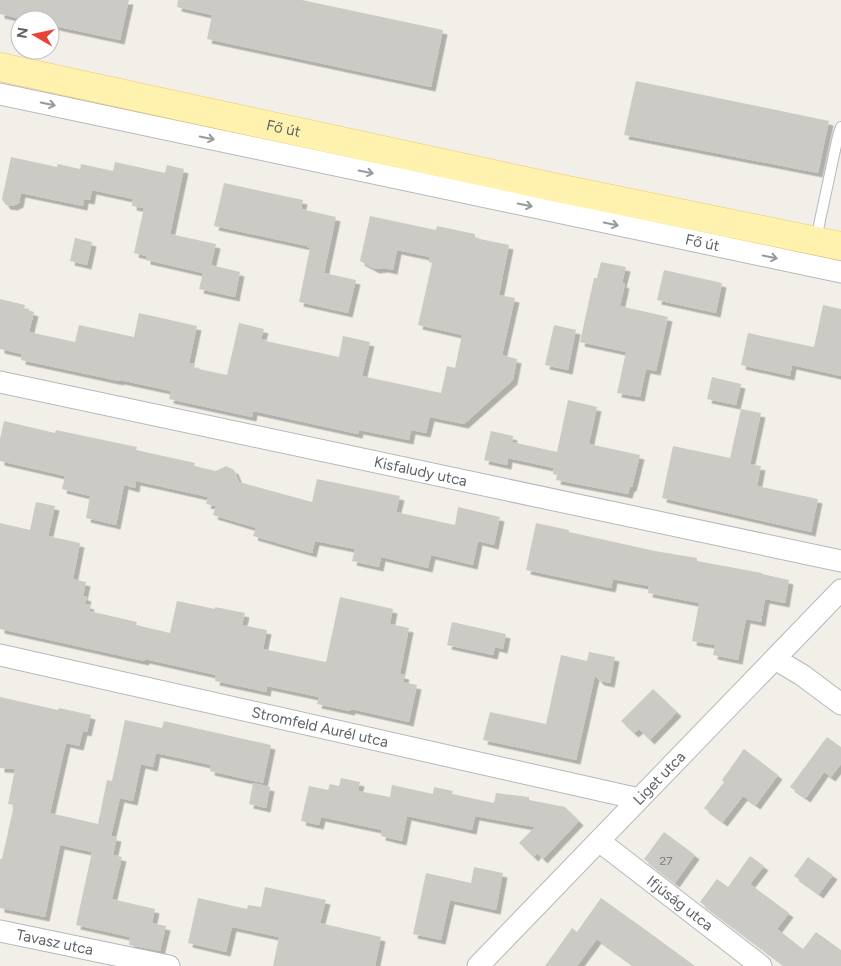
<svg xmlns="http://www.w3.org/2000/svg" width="841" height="966" font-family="Figtree,sans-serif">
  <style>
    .building { fill: #cccac5; filter: url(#shadow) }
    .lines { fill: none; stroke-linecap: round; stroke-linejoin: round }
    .service-casing { stroke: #b5b8bc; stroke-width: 12 }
    .minor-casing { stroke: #b5b8bc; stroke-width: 23 }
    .primary-casing { stroke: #f2c960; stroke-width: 29 }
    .service { stroke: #fff; stroke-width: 10 }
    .minor { stroke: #fff; stroke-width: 21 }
    .primary { stroke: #fff2af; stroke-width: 28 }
    .oneway { stroke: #979a9d }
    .labels { text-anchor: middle; stroke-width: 5; stroke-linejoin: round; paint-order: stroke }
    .number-label { font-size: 12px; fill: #7a7d7f }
    .street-label { font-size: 15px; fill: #5f6368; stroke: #fff }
  </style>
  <defs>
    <filter id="shadow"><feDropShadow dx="4.5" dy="4.5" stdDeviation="0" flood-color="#0004"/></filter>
  </defs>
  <rect width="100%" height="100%" fill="#f1efe8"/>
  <g class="building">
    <polygon points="0,0 129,0 120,40 50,25 50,20 26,20 0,14"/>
    <polygon points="178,0 302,0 443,30 431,87 207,39 212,15 177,7"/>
    <polygon points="636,81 829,121 818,173 624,135"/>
    <polygon points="11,157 57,167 58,164 80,169 81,164 113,171 115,162 165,173 167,165 184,169 170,234 216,244 211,265 240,272 235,297 199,289 203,273 146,260 146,256 134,253 144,208 132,206 133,199 92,190 90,200 84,199 83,206 21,193 19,203 13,206 6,205 2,199"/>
    <polygon points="224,183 303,200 301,209 336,217 324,273 356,280 348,313 299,302 310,248 307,247 307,246 214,226"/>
    <polygon points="370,216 436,230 437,226 475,234 475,238 509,245 499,295 515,298 502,355 517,359 513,380 464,424 430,417 426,433 411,430 409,440 359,430 358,434 253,411 252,417 169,399 171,391 120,380 119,381 21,360 22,354 0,349 0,299 25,305 24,309 34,312 29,332 75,342 79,325 134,337 139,313 197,326 189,363 195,364 194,368 227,375 239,323 264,329 261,339 266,340 266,341 339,357 343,336 370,342 362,376 441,393 447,366 455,368 462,335 418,325 432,263 429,262 430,257 397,250 393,270 384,268 375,269 360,261"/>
    <polygon points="75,238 92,242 87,265 70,261"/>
    <polygon points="601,262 626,267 622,283 625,284 620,306 668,317 656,371 646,369 640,397 617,393 626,352 580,342 594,278 597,278"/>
    <polygon points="664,270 722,283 716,313 657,300"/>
    <polygon points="823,305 841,309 841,376 792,365 790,376 741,365 748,333 814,347"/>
    <polygon points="554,325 576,330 568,370 545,365"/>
    <polygon points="712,377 741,384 736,405 707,399"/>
    <polygon points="568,400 597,407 589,444 640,455 632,487 630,487 628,494 556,480 557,475 553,474 554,468 508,458 507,465 484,460 491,431 513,436 512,442 557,452"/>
    <polygon points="741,409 761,413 750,464 761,466 757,486 818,499 811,532 662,498 673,446 730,458"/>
    <polygon points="4,421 55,433 56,430 137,447 136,450 195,463 194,466 216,471 226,466 234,470 239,482 312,502 317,479 400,496 396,512 455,525 458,507 500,517 494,545 478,541 473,565 431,555 428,568 381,557 379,567 352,561 355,549 315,541 312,553 253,536 256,528 213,515 216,506 206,504 208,497 136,481 135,488 124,485 116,525 86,518 90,496 62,489 65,476 0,461 0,439"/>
    <polygon points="36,502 55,506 48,536 80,543 73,579 86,582 83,596 87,597 85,604 90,605 89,611 137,622 136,625 170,633 177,601 215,609 215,607 245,613 242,625 267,630 263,649 326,662 340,597 393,609 390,624 409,628 400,674 405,675 403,682 417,685 409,722 351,709 350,711 317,704 319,697 267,686 266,692 215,681 216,675 145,659 144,661 0,629 0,523 30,530"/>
    <polygon points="536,523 569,530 569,532 655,551 697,558 697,561 762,573 762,574 789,580 785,603 765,599 761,622 746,619 738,660 713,655 715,645 692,641 699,603 648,593 649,586 613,579 611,588 526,570"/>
    <polygon points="452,622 506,634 503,649 495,647 493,655 447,645"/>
    <polygon points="589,652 615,657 610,683 600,681 595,676 576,760 483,740 490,712 546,724 561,655 587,661"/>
    <polygon points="653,689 677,712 650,740 639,729 634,733 621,721"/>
    <polygon points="0,697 58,710 59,708 91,715 87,732 83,731 79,746 66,743 50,813 98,824 107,780 112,781 125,720 162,728 164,721 271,745 263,783 210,771 211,765 156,753 153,767 141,764 133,801 120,798 111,836 117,837 113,855 122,857 112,899 155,909 152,923 166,926 160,951 129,945 130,937 76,925 92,852 60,845 45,917 0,908 0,859 2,859 14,805 8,804 15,769 0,768"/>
    <polygon points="827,737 841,747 841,764 831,777 824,772 806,798 790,787"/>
    <polygon points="744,749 778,775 756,805 743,796 723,822 704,808 724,782 722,780"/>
    <polygon points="341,778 360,782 358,791 390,797 392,785 433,794 434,787 453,791 452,794 494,803 496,793 529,797 529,800 565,807 579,821 543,859 537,853 534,857 519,843 535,827 475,816 472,830 407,816 402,841 381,836 382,830 321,817 319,825 301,821 309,786 328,790 330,784 339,786"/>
    <polygon points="253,783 270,787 266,808 249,804"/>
    <polygon points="664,832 695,855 675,883 644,859"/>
    <polygon points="750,856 764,866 750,884 789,913 777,929 803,949 816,932 841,950 841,966 785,966 700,902 717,879 728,887"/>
    <polygon points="808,857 833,875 819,894 794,876"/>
    <polygon points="474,867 503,873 496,910 450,900 441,940 413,934 426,873 471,883"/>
    <polygon points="265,887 326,900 320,923 381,937 375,966 273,966 279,937 232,927 226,952 188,943 198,898 247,909 248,905 261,907"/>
    <polygon points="601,898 643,928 695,966 634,966 597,939 577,966 545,966 572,928 577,932"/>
  </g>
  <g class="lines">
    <g class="service-casing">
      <polyline id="service" points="816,239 838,136 841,127"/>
    </g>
    <g class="minor-casing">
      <g id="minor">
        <path id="s1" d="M0,94L841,272"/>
        <path id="s2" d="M0,382L841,561"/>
        <path id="s3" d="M0,655L639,799"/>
        <polyline points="775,659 802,675 841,704"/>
        <path id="s4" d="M599,841L761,966"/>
        <path id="s5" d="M0,931L169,966"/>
        <path id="s6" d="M478,966L841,590"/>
      </g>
    </g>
    <g class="primary-casing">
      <g id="primary">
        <path id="s7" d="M0,67L553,187L841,246"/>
      </g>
    </g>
    <use href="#service" class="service"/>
    <use href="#minor" class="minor"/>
    <use href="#primary" class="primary"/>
  </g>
  <defs><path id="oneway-shaft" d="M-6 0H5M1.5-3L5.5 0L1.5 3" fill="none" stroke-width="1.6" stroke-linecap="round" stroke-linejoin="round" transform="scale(1.25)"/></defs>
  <g class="oneway">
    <use href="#oneway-shaft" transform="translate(48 104) rotate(12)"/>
    <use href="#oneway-shaft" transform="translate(207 138) rotate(12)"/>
    <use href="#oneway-shaft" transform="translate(366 172) rotate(12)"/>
    <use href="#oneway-shaft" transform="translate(525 205) rotate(12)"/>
    <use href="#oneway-shaft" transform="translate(611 224) rotate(12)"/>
    <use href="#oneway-shaft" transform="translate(770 257) rotate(12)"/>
  </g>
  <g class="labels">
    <g class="number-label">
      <text x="666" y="865">27</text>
    </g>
    <g class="street-label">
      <text dy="5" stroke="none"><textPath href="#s7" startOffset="290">Fő út</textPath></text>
      <text dy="5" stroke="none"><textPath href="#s1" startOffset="718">Fő út</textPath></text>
      <text dy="5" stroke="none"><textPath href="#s2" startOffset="430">Kisfaludy utca</textPath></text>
      <text dy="5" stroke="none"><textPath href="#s3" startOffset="328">Stromfeld Aurél utca</textPath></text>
      <text dy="5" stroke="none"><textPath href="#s6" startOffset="261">Liget utca</textPath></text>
      <text dy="5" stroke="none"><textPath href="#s4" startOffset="102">Ifjúság utca</textPath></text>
      <text dy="5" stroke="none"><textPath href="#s5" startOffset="56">Tavasz utca</textPath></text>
    </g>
  </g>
  <g transform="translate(35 35) rotate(279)"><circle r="24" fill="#ffffff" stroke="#bfc1c3"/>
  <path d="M0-4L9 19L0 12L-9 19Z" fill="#ea4335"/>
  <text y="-8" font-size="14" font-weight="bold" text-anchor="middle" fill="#5f6368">N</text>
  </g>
</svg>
